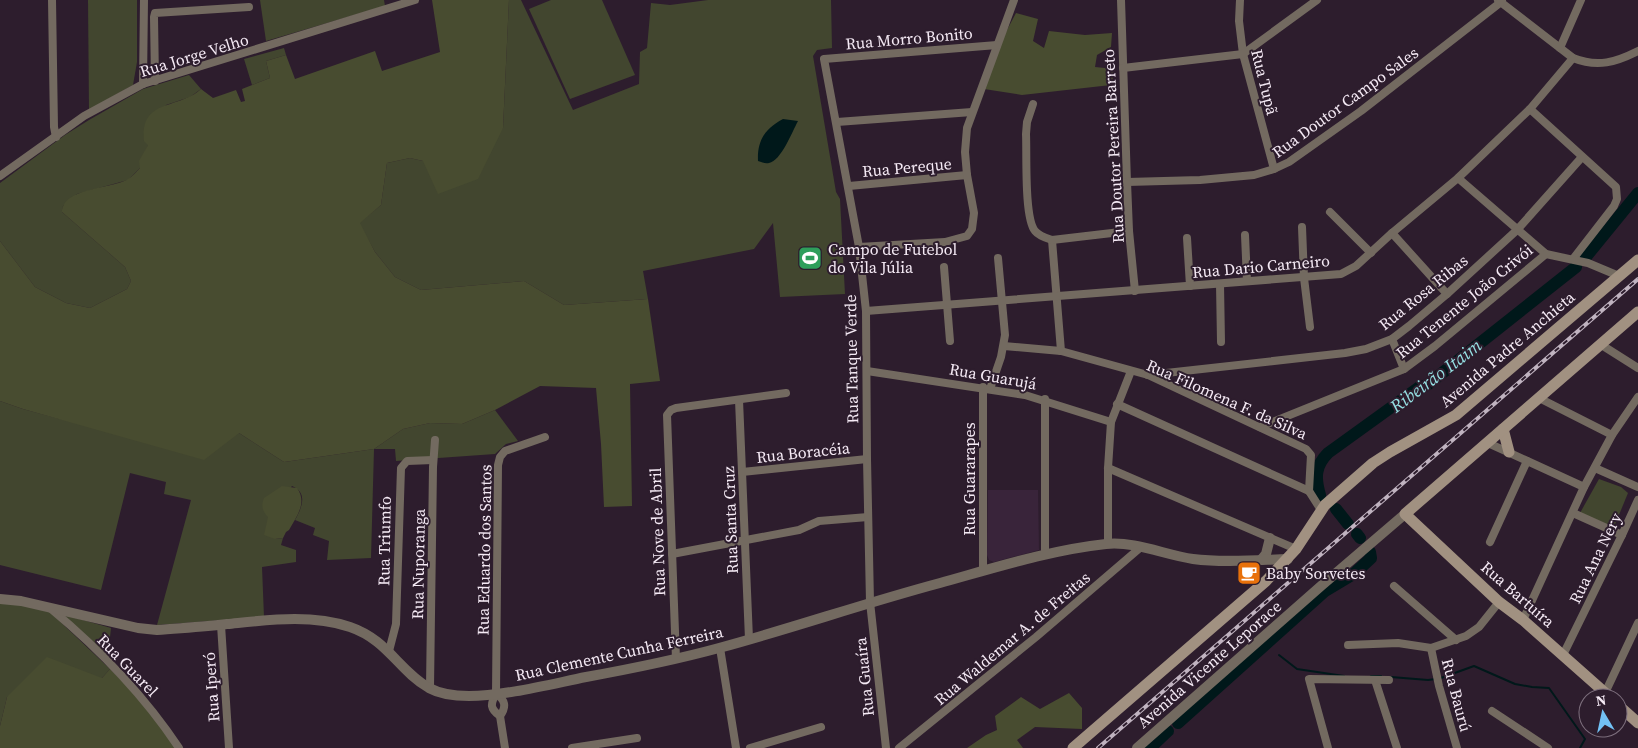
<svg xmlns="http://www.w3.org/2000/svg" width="1638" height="748" font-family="'Source Serif 4',serif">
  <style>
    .built { fill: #39243a }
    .green { fill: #42462f }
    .forest { fill: #484c30 }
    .water { fill: #00181a }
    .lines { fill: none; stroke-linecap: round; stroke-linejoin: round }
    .stream { stroke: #00181a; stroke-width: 2 }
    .river { stroke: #00181a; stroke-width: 12 }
    .minor { stroke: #736a60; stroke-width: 8 }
    .tertiary { stroke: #736a60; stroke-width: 10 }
    .secondary { stroke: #a19181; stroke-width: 11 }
    .rail-casing { stroke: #c0b3c0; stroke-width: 4 }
    .rail { stroke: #2d1d2d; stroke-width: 2; stroke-dasharray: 5.5; stroke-linecap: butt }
    .labels { text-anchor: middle; stroke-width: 4; stroke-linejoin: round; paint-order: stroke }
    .street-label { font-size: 16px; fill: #f5eaf5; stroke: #2d1d2d }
    .poi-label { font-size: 16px; fill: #f5eaf5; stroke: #2d1d2d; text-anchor: start }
    .water-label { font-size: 18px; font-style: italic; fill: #95dfe2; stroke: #2d1d2d }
  </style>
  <rect width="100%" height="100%" fill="#2d1d2d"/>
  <polygon class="built" points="988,490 1038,490 1039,550 994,562 989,560 987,555"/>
  <g class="green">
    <polygon points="88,0 137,0 137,62 133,85 89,110"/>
    <polygon points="260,0 384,0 385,6 266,41"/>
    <polygon points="509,0 521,0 573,110 639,84 640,52 647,48 651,3 670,5 708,0 831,0 832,48 817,50 813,56 836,192 840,199 845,294 780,297 773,223 754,249 643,271 648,299 564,305 524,281 421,290 395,277 375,252 359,223 381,205 387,163 410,158 423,161 503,128"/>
    <polygon points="551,0 602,0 635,75 570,99 529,9"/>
    <polygon points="284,48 286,55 266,61 270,78 252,85 244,59"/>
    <polygon points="189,75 201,89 190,97 166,105 146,150 140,168 128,180 77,194 63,206 62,212 125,267 131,281 127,289 90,308 66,303 35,287 0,241 0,183 65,135 89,120 143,89"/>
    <path d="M0,401L23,409L60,419L239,433L284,462L374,449L403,429L430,423L462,424L495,410L518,441L506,444L495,454L396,461L395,449H374L371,558L327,560L329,541L313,535L315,528L295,520C301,509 309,493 292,486L268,517L275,539L283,538L281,545L296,550V562L262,567L264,617L157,625L191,500L164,494L166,482L130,473L101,590L0,565Z"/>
    <polygon points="1599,479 1621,487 1628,493 1614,527 1580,513"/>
    <polygon points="0,603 17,604 50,612 110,669 102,678 7,697 0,726"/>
    <polygon points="62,614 111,628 108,656"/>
  </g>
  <g class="forest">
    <path d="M432,0H509L503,128L478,179L438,194L423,161L410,158L387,163L381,205L360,223L375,252L395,277L421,290L524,281L564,305L648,299L660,381L630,384L632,506L604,507L601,444L596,388L540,386L495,410L462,424L430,423L403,429L374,449L284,462L239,433L204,460L23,409L0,401V241L35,287L66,303L90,308L127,289L131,281L125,267L62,212C63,187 113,189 128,179C132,177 136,172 140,168L139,161L148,145L144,141C140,98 178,110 201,89L213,98L236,90L241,102L245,101L242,89L270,78L266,61L286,55L295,79L375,51L382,71L440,52Z"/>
    <polygon points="1016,13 1038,19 1033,41 1044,48 1049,31 1085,35 1112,33 1111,47 1097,55 1095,67 1115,69 1111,85 1022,95 984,89 998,47"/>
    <path d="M282,486L297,488C308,503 296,517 289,530L286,532L283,538L275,539L264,535L268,517C262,511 261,506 264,498Z"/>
    <polygon points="47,657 102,678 110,669 136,695 177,748 0,748 0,726 7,697"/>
    <polygon points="1069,693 1082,708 1082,729 1035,727 1017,740 1023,748 967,748 986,735 997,730 995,716 1021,697 1040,709"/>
  </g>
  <path class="water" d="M783,119L798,121C792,132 781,161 769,163C765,164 762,162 758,161C757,140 765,129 783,119Z"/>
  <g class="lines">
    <g class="stream">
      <polyline points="1279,655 1297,669 1344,676"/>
      <polyline points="1371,676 1381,676"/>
      <polyline points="1391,677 1428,680 1436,679"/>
      <polyline points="1441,678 1474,666 1515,684 1532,687 1549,688 1585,739 1580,748"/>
    </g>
    <g class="river">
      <polyline points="1585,258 1638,193"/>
      <path d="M1320,495C1315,478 1315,466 1328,453L1418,388L1427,385L1576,267"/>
      <polyline points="1336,509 1348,524"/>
      <polyline points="1357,534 1360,538"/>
      <polyline points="1178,723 1325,591 1355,573 1371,558 1370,552"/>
      <polyline points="1150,748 1168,731"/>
    </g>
    <g class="minor">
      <polyline points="52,0 54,127 56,137"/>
      <polyline points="1121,0 1127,182 1129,231 1135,291"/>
      <polyline points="1240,0 1239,21 1243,54 1274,169"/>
      <path d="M1498,0L1573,58C1598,68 1616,62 1638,51"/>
      <polyline points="1560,48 1581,0"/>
      <polyline points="1123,68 1243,54 1317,0"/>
      <polyline points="155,81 154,17 155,13 249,7"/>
      <polyline points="143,84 144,0"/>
      <path d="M1033,104L1027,122L1026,134C1027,153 1024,218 1035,231C1039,236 1046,238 1052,240"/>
      <polyline points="1530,109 1616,187 1617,199 1614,206 1573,259"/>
      <polyline points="837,122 972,112"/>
      <polyline points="0,176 84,116 143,84 415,0"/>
      <polyline points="1458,178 1546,254 1588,263 1619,276"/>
      <polyline points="1127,182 1200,180 1254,175 1274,169 1289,162 1361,111 1501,2 1502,0"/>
      <polyline points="849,186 967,175"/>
      <polyline points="1330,212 1371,253"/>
      <polyline points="1302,227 1304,278 1310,327"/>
      <polyline points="1392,233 1447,294"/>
      <polyline points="1245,235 1247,281"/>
      <polyline points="1187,238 1190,286"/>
      <polyline points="1052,240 1061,351"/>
      <polyline points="1052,240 1129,231"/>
      <polyline points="859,247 945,242 967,236 972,229 974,213 967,175 965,152 967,128 1014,0"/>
      <polyline points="944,267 950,341"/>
      <polyline points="1220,284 1221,342"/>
      <polyline points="866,311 1341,274 1356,266 1392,233 1458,178 1530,109 1573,58"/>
      <polyline points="1392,339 1404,369"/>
      <polyline points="1600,344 1638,368"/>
      <polyline points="1004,346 1061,351 1148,375 1306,449 1311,455 1309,491 1321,510"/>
      <polyline points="867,371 1025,395 1111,422"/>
      <polyline points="1148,375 1345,353 1366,349 1392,339 1409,326 1447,294 1517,230 1582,157"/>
      <polyline points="990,389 1001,357 1005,335 998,258"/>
      <polyline points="1539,398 1612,435"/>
      <polyline points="1045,399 1045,555"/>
      <polyline points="739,400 749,639"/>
      <polyline points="1117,404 1309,491"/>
      <polyline points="1260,427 1404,369 1435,346 1546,254"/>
      <polyline points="1488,443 1584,487"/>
      <polyline points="1108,468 1296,549"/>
      <polyline points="1595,468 1638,487"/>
      <polyline points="742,472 867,459"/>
      <polyline points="1573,513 1622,535"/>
      <polyline points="1490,542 1527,461"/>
      <polyline points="1108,544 1108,468 1111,422 1131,371"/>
      <polyline points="672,554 799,530 819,521 868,517"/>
      <polyline points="983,571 983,387"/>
      <polyline points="1394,586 1456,640"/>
      <path d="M50,608C99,649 144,695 179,748"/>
      <polyline points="1523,620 1584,487 1612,435 1638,397"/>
      <polyline points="221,625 229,748"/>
      <polyline points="1348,645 1398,643 1431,648 1466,636 1479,627 1499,602"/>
      <polyline points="720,648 736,748"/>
      <polyline points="1431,648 1439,686 1457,748"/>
      <polyline points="389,651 396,624 401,468 407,461 433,460"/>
      <polyline points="1563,655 1622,535 1638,500"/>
      <polyline points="676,659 667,415 671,410 676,408 786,393"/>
      <polyline points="1375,680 1397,748"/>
      <polyline points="430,688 433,467 435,440"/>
      <polyline points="1605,693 1638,623"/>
      <path d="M496,694C505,700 507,706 500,716L505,748"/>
      <polyline points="1492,711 1548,748"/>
      <path d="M500,716C490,709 490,704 496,694L498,465L500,457L505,451L545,437"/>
      <polyline points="572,748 637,738"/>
      <polyline points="750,748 821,727"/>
      <polyline points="886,748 870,602 867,459 866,311 859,247 824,59 997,45"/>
      <polyline points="899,748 1036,637 1141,547"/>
      <polyline points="1328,748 1309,679 1389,680"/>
    </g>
    <g class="tertiary">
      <polyline points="1261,560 1266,554 1270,538"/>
      <path d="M0,599L21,601L138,628L157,630C180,628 204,627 227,624C268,620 311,614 350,627C388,640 398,670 429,688C440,694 457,696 469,696C504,696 551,684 586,677C630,669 675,660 719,648C793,628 865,603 940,583C994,568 1050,550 1106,544C1135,541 1165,555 1193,559C1224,563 1257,560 1288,559"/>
      <polyline points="1137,748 1321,586 1405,514"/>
    </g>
    <g class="secondary">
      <polyline points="1503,429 1509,452"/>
      <polyline points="1611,698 1523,620 1499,602 1405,514 1638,312"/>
      <polyline points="1618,705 1638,723"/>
      <polyline points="1073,748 1266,581 1296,549 1325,505 1373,463 1390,452 1456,415 1638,260"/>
    </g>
    <g class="rail-casing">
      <polyline id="rail" points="1098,748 1638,279"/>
    </g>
    <use href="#rail" class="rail"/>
  </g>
  <defs>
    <g id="stadium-square" transform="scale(1.25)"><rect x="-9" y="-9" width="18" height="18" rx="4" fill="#2e9e5b" stroke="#2d1d2d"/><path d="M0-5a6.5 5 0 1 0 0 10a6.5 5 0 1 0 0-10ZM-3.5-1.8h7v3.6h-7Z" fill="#fff"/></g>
    <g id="cafe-square" transform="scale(1.25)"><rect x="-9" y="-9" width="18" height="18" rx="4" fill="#e8710a" stroke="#2d1d2d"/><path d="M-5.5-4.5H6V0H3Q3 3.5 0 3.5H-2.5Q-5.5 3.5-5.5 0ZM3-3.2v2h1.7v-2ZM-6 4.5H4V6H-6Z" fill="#fff"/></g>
  </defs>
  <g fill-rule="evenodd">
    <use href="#stadium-square" x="810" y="258"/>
    <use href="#cafe-square" x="1249" y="573"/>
  </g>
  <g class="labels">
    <g class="street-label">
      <text transform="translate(909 38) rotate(-5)" y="6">Rua Morro Bonito</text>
      <text transform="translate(194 55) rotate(-17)" y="6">Rua Jorge Velho</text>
      <text transform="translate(1265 82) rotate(76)" y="6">Rua Tupã</text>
      <text transform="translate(1345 102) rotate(-36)" y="6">Rua Doutor Campo Sales</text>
      <text transform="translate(1113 146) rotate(-93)" y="6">Rua Doutor Pereira Barreto</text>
      <text transform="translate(907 167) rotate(-5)" y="6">Rua Pereque</text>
      <text transform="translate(1261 266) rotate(-5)" y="6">Rua Dario Carneiro</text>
      <text transform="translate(1423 292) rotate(-39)" y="6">Rua Rosa Ribas</text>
      <text transform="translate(1464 301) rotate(-39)" y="6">Rua Tenente João Crivói</text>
      <text transform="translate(1507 349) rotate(-40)" y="6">Avenida Padre Anchieta</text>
      <text transform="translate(851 359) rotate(-91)" y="6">Rua Tanque Verde</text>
      <text transform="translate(993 376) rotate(10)" y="6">Rua Guarujá</text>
      <text transform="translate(1227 399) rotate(24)" y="6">Rua Filomena F. da Silva</text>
      <text transform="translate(803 452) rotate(-6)" y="6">Rua Boracéia</text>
      <text transform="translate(969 479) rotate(-90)" y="6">Rua Guararapes</text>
      <text transform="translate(730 520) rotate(-92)" y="6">Rua Santa Cruz</text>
      <text transform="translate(657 532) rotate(-92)" y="6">Rua Nove de Abril</text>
      <text transform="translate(384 541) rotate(-89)" y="6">Rua Triumfo</text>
      <text transform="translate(484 550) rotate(-89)" y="6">Rua Eduardo dos Santos</text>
      <text transform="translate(1595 558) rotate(-64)" y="6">Rua Ana Nery</text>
      <text transform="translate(418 564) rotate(-89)" y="6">Rua Nuporanga</text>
      <text transform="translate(1518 594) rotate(41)" y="6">Rua Bartuíra</text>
      <text transform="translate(1012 638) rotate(-40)" y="6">Rua Waldemar A. de Freitas</text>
      <text transform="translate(619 653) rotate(-12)" y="6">Rua Clemente Cunha Ferreira</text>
      <text transform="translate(1209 664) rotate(-41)" y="6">Avenida Vicente Leporace</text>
      <text transform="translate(128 665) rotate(46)" y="6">Rua Guarel</text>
      <text transform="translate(864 677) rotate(-96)" y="6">Rua Guaíra</text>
      <text transform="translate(211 687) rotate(-94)" y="6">Rua Iperó</text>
      <text transform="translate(1457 695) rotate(75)" y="6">Rua Baurú</text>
    </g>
    <g class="poi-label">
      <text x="828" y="255">Campo de Futebol<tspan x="828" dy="18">do Vila Júlia</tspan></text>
      <text x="1266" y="579">Baby Sorvetes</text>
    </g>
    <g class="water-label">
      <text transform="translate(1436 376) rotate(-37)" y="6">Ribeirão Itaim</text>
    </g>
  </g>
  <g transform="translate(1603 713) rotate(351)"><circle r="24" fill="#2d1d2d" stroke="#7d6f7d"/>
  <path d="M0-4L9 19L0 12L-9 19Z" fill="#72c1f5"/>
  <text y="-8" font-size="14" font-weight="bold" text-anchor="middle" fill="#f5eaf5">N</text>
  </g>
</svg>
